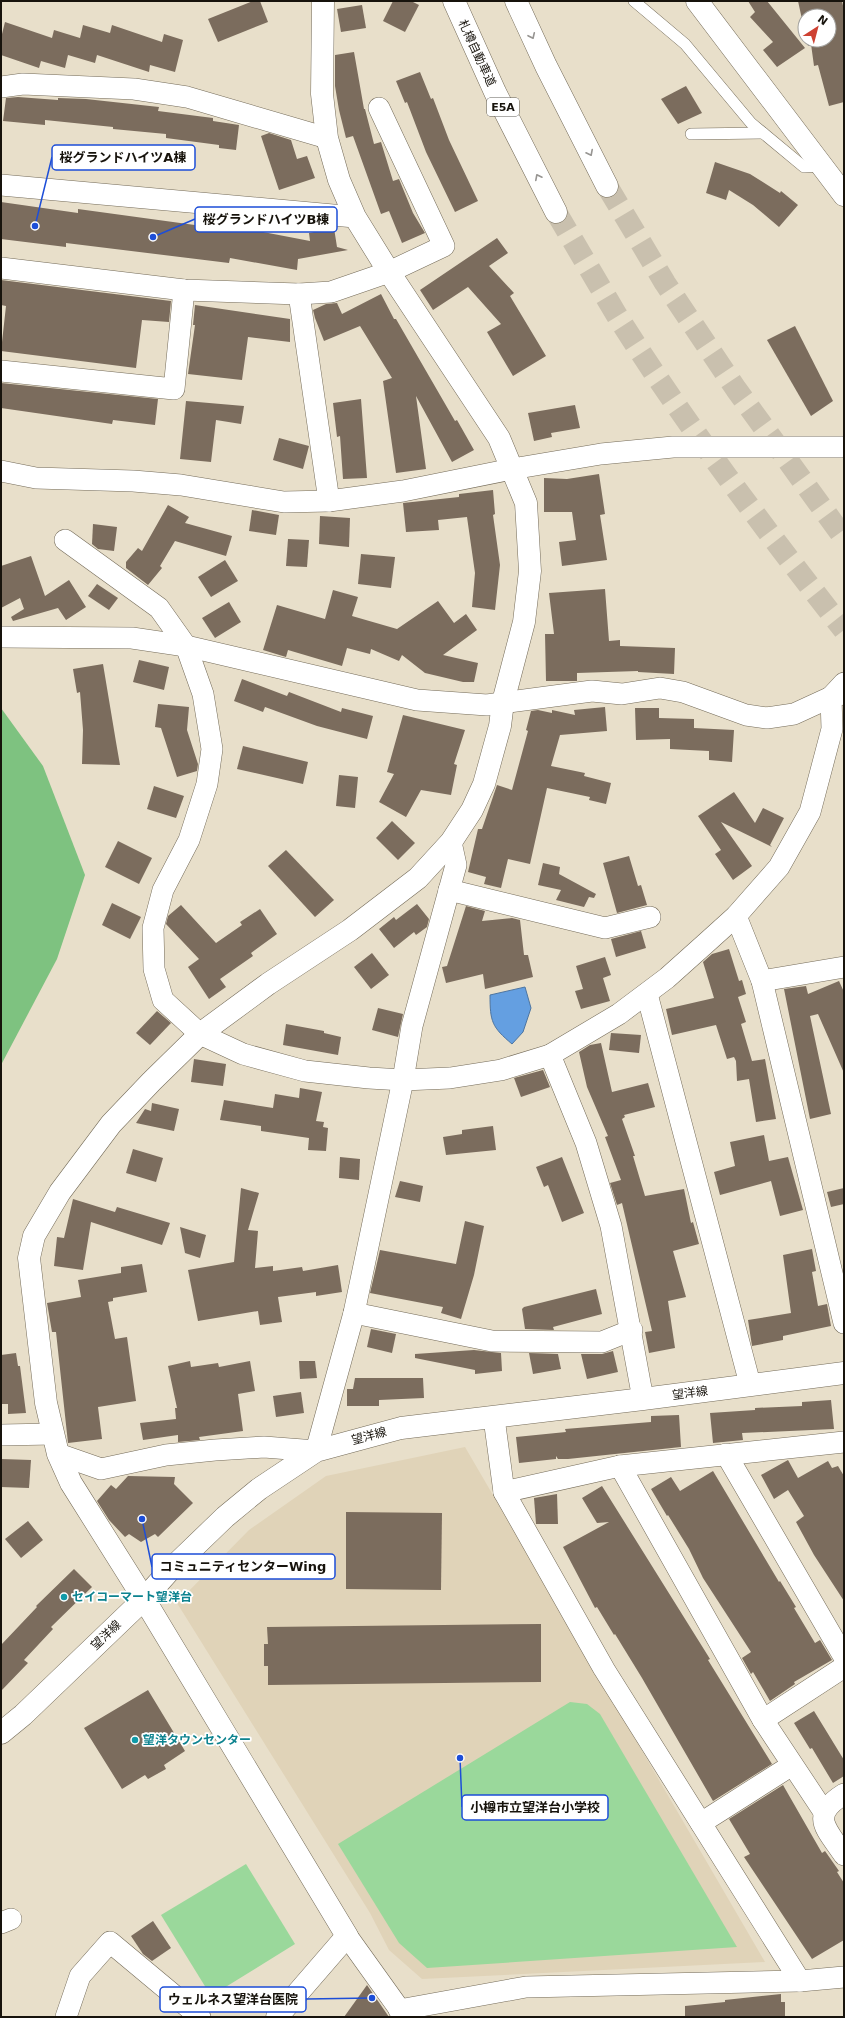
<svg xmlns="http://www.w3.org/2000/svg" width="845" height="2018" font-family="'DejaVu Sans','Noto Sans JP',sans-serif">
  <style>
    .built { fill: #e0d3b8 }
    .green { fill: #9ad89b }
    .forest { fill: #7ec280 }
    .water { fill: #649fe1; stroke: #4d75a1 }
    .building { fill: #7b6c5d }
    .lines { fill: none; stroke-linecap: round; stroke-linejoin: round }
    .highway-tunnel { stroke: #c9c0ae; stroke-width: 22; stroke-dasharray: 22 11; stroke-linecap: butt }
    .lane-casing { stroke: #746b59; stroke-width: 12 }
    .street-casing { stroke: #746b59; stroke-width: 22 }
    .secondary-casing { stroke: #746b59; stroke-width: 23 }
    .highway-casing { stroke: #746b59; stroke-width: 23 }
    .lane { stroke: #fff; stroke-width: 11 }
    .street { stroke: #fff; stroke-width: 21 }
    .secondary { stroke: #fff; stroke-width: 22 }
    .highway { stroke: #fff; stroke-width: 22 }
    .oneway { stroke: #979592 }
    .culture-dot { fill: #0f9aa8; stroke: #fff; stroke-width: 1.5 }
    .labels { text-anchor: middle; stroke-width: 3.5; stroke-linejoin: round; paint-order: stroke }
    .shield { fill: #fff; stroke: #5d5a55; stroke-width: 1 }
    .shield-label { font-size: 11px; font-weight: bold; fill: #17130c }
    .street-label { font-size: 12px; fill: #17130c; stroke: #fff }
    .culture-label { font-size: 12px; font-weight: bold; fill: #0d838f; stroke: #fff; text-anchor: start }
    .leader { fill: none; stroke: #1d4ed8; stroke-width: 1.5 }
    .callout-dot { fill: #1d4ed8; stroke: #fff; stroke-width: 1.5 }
    .callout { fill: #fff; stroke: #1d4ed8; stroke-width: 1.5 }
    .callout-label { font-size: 13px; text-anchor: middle; font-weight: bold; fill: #17130c }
  </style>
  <rect width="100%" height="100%" fill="#e8dfca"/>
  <polygon class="built" points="465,1447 765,1962 422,1979 389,1950 370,1913 177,1603 249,1530 326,1476"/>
  <g class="green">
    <polygon points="570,1702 587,1704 600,1714 737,1947 427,1968 399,1943 338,1844"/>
    <polygon points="246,1864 295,1944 211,1996 161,1915"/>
  </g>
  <polygon class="forest" points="1,708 43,766 85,875 57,959 1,1065"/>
  <path class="water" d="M525,987L531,1008L523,1032L512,1044C492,1027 490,1022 490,995Z"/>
  <g class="building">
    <polygon points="253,1 260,1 268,22 218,42 208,19"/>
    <polygon points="393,1 411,1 419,5 405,32 383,21"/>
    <polygon points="748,1 767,1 805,48 777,67 763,50 773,42 750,17 755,12"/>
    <polygon points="798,1 842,1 844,10 844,102 829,106 818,65 814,66 811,44 808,46 807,40 829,40 829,16 805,16 805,33"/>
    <polygon points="362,5 366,28 341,32 337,9"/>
    <polygon points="5,22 52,38 54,30 80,38 83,25 110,33 112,25 162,42 164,34 183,40 175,72 150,65 149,72 97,55 95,63 68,55 65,68 41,61 39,68 1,55 1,38"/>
    <polygon points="354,52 364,109 365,109 374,144 381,142 393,181 399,179 413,213 425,233 402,243 389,211 381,214 353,136 346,138 339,110 335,86 335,55"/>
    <polygon points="420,72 431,99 433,98 449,140 478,201 455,212 426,152 407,102 405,103 396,81"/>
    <polygon points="686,86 702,113 678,124 661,99"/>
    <polygon points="18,97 58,100 58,98 86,99 159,107 158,111 213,118 213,121 239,125 236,150 219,148 219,145 166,138 166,134 113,129 113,127 45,120 45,125 3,121 6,98"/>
    <polygon points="269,133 291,140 297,159 307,156 315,178 279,190 261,136"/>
    <polygon points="715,162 750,174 780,193 781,191 798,205 779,227 753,205 729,190 726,200 706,193"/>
    <polygon points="1,202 78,213 78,209 246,232 247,229 310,241 309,233 334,228 337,247 348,250 298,259 297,270 230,258 229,263 66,243 66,247 1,239"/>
    <polygon points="497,238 508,253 489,266 514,293 510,296 546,356 513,376 487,332 501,324 468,287 433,310 420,290"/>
    <polygon points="1,280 171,301 169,322 142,320 136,368 1,351 6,306 1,305"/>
    <polygon points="381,294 394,319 396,319 455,421 457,420 474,450 452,462 416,396 426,469 396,473 383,381 392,378 360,326 324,341 315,318 313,310 326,304 337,303 342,314"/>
    <polygon points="195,305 290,319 290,342 248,337 242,380 188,374 195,325 193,325"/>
    <polygon points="795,326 833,401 811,416 767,340"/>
    <polygon points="1,383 158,399 155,425 113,420 112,424 1,408"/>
    <polygon points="361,399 367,478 343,479 340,436 337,437 333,403"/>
    <polygon points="186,401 244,406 241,424 216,420 211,462 180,459"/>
    <polygon points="575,405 580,428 551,433 552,437 534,441 528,413"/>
    <polygon points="279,438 309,446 303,469 273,460"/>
    <polygon points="599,474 605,514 600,515 607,560 562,566 559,542 576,540 572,512 544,512 544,478 567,479"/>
    <polygon points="493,490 495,514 493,515 500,565 495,610 472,607 475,573 467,517 438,520 439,530 406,532 403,503 459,497 459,494"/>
    <polygon points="168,505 189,517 185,523 232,536 226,556 175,541 160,566 162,568 148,585 126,568 126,562 138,548 142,551"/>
    <polygon points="252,510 279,515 276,535 249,531"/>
    <polygon points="320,516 350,518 349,547 319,544"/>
    <polygon points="93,524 117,527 114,551 98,549 92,544"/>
    <polygon points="288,539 309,540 307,567 286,566"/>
    <polygon points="361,554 395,557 391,588 358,584"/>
    <polygon points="31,556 45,596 69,580 86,607 66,620 58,608 13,621 11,617 24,609 20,598 1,608 1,566"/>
    <polygon points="225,560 238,581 211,597 198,577"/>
    <polygon points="97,584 118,598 109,610 88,596"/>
    <polygon points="605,589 609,641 620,640 620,646 675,648 674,674 638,672 638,671 577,673 577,681 546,681 545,634 554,634 549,593"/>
    <polygon points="333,590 358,597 352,616 397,629 438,601 454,623 466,614 477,630 443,655 478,663 474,682 463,682 425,673 402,655 399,661 371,649 370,654 347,648 342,666 288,650 286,657 263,650 277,605 325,619"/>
    <polygon points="229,602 241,622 215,638 202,618"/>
    <polygon points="139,660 169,667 164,690 133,682"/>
    <polygon points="103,664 116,742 120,765 82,764 83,730 80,692 77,693 73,669"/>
    <polygon points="242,679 287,696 289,692 341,712 342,708 373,716 367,739 317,726 265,707 263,712 234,701"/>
    <polygon points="158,704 189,707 187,730 198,764 197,771 177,777 161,728 155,727"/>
    <polygon points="605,707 607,731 560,735 551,766 585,773 584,776 611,783 606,804 589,800 590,797 547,788 530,864 508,859 501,888 484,884 486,877 468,872 478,829 482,829 497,785 512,790 528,731 526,730 531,711 538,710 552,713 552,710 575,715 574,710"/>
    <polygon points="635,708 659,708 659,718 694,719 694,728 734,730 732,762 709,760 709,751 670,749 670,739 636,740"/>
    <polygon points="403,715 465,730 454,764 457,765 451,795 421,790 406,817 379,802 394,774 387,772"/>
    <polygon points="243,746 308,762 303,784 237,769"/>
    <polygon points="339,775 358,777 355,808 336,806"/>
    <polygon points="154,786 184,796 176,818 147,809"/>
    <polygon points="734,792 755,823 763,808 784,818 770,845 772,847 721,822 752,866 733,880 715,854 721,850 698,816"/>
    <polygon points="392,821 415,843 398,860 376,838"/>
    <polygon points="118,841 152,858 139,884 105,867"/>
    <polygon points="286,850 334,900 315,917 268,866"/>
    <polygon points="629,856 638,886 641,885 647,905 617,913 603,863"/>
    <polygon points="543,863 560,867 559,874 596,894 594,898 589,897 584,907 556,900 561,890 538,885"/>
    <polygon points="112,903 141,917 130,939 102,925"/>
    <polygon points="417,904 429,919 427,927 416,935 414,932 394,948 379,929 394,917 396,920"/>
    <polygon points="181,905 216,943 242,925 240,922 260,909 277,934 251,953 253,956 220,979 226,987 209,999 188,967 199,959 166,924 168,916"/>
    <polygon points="466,906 485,911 482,921 512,918 520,920 524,955 528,955 533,977 485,989 483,974 446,983 442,967 447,966"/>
    <polygon points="641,931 646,948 616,957 611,939"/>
    <polygon points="729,949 739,981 742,980 746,994 738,997 746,1022 741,1024 752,1061 765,1059 776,1119 756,1122 749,1079 737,1081 736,1061 734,1057 727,1059 716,1025 672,1035 666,1009 714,998 703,962 712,954"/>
    <polygon points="372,953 389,975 371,989 354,967"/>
    <polygon points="605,957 611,975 603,978 610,1001 581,1009 575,991 583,989 576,966"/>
    <polygon points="839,981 844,992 844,1073 818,1014 810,1016 831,1114 810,1119 784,989 806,986 808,994"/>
    <polygon points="378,1008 403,1014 398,1037 372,1030"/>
    <polygon points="157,1011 171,1023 150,1045 136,1033"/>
    <polygon points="286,1024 324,1031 324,1033 341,1037 338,1055 283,1045"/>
    <polygon points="611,1033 641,1035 639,1053 609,1050"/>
    <polygon points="601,1043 612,1092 648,1083 655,1107 624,1115 625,1117 622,1119 635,1156 633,1156 645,1196 684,1189 691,1223 693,1222 699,1244 673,1251 686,1297 668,1301 675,1348 649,1353 645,1332 652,1331 622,1203 617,1205 610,1183 621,1180 605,1137 608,1136 587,1087 579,1052 590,1045"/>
    <polygon points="194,1059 226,1064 223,1086 191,1082"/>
    <polygon points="543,1070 550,1087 521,1097 514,1078"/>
    <polygon points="300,1088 322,1092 316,1121 324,1122 323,1127 328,1128 326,1151 308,1150 309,1138 261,1131 261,1126 220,1120 224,1100 273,1108 275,1094 299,1098"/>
    <polygon points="152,1103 179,1109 174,1131 136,1123 145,1109 151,1111"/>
    <polygon points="493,1126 496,1150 446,1155 443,1137 462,1134 462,1130"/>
    <polygon points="764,1135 769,1161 788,1157 803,1210 780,1216 771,1181 720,1195 714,1172 735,1166 730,1142"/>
    <polygon points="133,1149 163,1158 156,1182 126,1173"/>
    <polygon points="340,1157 360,1159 359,1180 339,1178"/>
    <polygon points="562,1157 584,1213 562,1222 548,1185 544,1187 536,1167"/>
    <polygon points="400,1181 423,1186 420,1202 395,1197"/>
    <polygon points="241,1188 259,1193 248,1230 258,1231 255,1268 273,1266 273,1271 302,1267 303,1271 338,1265 342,1292 316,1296 316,1292 278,1297 282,1322 260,1325 258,1311 198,1321 188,1270 234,1262"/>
    <polygon points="844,1188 844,1204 831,1207 827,1192"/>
    <polygon points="73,1199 115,1212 117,1207 170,1223 162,1245 91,1222 83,1270 54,1266 57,1237 64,1238"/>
    <polygon points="465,1221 484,1226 474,1275 461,1319 441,1313 443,1307 370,1293 380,1250 456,1264"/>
    <polygon points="180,1227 206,1235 200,1258 185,1253"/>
    <polygon points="812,1249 816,1271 812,1272 818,1306 827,1304 831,1326 783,1336 783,1340 752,1346 748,1320 791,1313 783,1255"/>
    <polygon points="142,1264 147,1292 113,1298 113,1301 108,1302 115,1339 127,1337 136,1401 98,1407 102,1439 68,1443 56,1332 52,1332 47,1303 81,1297 78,1280 121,1273 121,1267"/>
    <polygon points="596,1289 602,1314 553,1327 554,1330 525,1329 522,1309 524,1307"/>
    <polygon points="371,1329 396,1334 392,1353 367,1347"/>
    <polygon points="474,1350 501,1353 502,1371 475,1374 475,1370 415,1358 415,1354"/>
    <polygon points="613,1351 618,1372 587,1379 581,1354 602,1354"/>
    <polygon points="16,1353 18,1366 20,1366 26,1413 8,1414 8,1404 1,1404 1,1355"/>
    <polygon points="529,1353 558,1354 561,1369 533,1374"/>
    <polygon points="190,1361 191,1367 218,1363 219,1367 250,1361 255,1391 238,1394 243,1431 199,1437 200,1440 178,1442 178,1435 143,1440 140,1423 176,1419 175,1408 177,1408 168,1366"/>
    <polygon points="299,1361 315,1361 317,1378 300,1379"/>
    <polygon points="355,1378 423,1378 424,1398 379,1400 379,1406 347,1406 347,1389 353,1389"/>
    <polygon points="301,1392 304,1413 276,1417 273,1396"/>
    <polygon points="831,1400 834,1429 742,1433 743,1440 713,1443 710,1413 755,1410 755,1408 802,1406 802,1402"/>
    <polygon points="679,1415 681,1447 568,1459 558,1459 556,1456 556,1459 519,1463 516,1437 566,1432 565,1429 651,1422 651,1416"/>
    <polygon points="1,1459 31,1460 29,1488 1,1487"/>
    <polygon points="788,1460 798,1478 828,1461 832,1468 838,1466 844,1476 844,1601 814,1555 796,1522 804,1516 788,1490 774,1499 761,1475"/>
    <polygon points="713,1471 779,1582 780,1581 796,1607 794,1608 815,1643 820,1640 832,1660 794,1682 795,1684 770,1701 753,1672 751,1674 742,1658 751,1652 703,1578 689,1549 668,1515 667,1516 651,1489 671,1477 680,1491"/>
    <polygon points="128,1476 175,1477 174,1484 193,1503 158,1537 155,1534 141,1542 129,1534 125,1537 109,1520 97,1501 111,1485 116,1489"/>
    <polygon points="602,1486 710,1659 708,1660 772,1764 713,1801 642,1678 615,1634 614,1635 597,1607 595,1608 563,1547 609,1522 597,1523 582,1498"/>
    <polygon points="557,1494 558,1524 536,1524 534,1498"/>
    <polygon points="346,1512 442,1513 441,1590 346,1589"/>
    <polygon points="28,1521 43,1540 21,1558 5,1539"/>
    <polygon points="74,1569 92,1587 51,1627 53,1629 24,1660 28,1663 1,1691 1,1645 37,1607 36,1606"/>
    <polygon points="541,1624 541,1682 268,1685 268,1666 264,1666 264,1644 268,1644 267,1627"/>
    <polygon points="148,1690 185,1751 164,1765 166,1769 148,1779 145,1775 122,1789 84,1728"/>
    <polygon points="814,1711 844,1760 844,1776 833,1783 812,1748 810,1749 794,1723"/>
    <polygon points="783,1785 822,1853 825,1851 839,1871 837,1872 844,1883 844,1940 812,1959 744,1857 750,1854 729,1819"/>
    <polygon points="153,1921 171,1948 152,1961 143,1954 131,1936"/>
    <polygon points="367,1985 389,2017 344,2017"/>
    <polygon points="781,1994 781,2002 785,2002 785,2017 685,2017 685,2006 725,2002 725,2000"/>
  </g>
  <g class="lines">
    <g class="highway-tunnel">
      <polyline points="607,186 665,283 736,389 844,538"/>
      <path d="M556,212C576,246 596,280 616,314C685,424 764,528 844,630"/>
    </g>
    <g class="lane-casing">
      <g id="lane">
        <polyline points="634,1 685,44 751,123 804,167 822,166"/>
        <polyline points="691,134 763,133"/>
      </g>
    </g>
    <g class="street-casing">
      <g id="street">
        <polyline points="1,87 23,84 134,89 187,97 327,138"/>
        <polyline points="1,185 355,217"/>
        <polyline points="1,268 184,290 299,294 331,292 389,272 444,246 379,108"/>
        <polyline points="299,294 329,501"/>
        <polyline points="1,371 174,389 184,290"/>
        <polyline points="1,471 36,478 133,481 181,485 284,502 329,501 403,491 512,469 601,454 673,447 842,447"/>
        <polyline points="65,540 159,608 186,646 203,694 212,749 207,784 189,840 163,890 153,928 154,969 163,1000 200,1034 243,1054 305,1071 369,1078 403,1080 450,1078 501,1070 550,1055 619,1014 667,978 705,944 736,916 779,867 810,812 832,729 831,697 844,683"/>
        <polyline points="1,637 132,638 186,646 417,700 487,705 592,691 622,694 660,688 683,692 746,715 767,718 794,714 831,697 843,694"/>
        <polyline points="449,890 605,928 650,917"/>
        <polyline points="736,916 762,981 844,1323"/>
        <polyline points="762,981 844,967"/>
        <polyline points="647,994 750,1384"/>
        <polyline points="550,1055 586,1143 611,1226 643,1399"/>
        <polyline points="354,1313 492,1341 602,1342 632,1330"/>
        <polyline points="494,1418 504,1492 604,1669 800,1981"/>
        <polyline points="1,1435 53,1434"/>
        <polyline points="58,1454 101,1469 166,1455 215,1450 264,1447 316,1451 354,1313 403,1080 412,1026 456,865 451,842"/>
        <polyline points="726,1454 844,1657"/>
        <polyline points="620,1466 763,1720 844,1667"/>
        <polyline points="504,1492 620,1466 844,1442"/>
        <polyline points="763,1720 824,1812"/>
        <path d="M844,1794C809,1816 826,1828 844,1855"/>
        <polyline points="701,1823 792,1765"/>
        <polyline points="1,1923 11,1919"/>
        <polyline points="347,1936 405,2017"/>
        <polyline points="399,2010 526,1987 800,1981 844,1977"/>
        <polyline points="66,2017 80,1976 110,1942 200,2017"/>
      </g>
    </g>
    <g class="secondary-casing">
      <g id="secondary">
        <polyline points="697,1 844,195"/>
        <polyline points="1,1733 23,1715 144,1599 170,1570 225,1517 259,1489 316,1451 401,1428 643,1399 844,1373"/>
        <polyline points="277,2017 347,1936 144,1599 71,1483 58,1454 46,1403 29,1258 34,1236 60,1192 111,1124 152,1081 200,1034 268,984 350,930 418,878 451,842 472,810 484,784 500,726 503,702 524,622 530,571 526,503 499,438 389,272 355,217 339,180 327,138 322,94 323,1"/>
      </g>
    </g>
    <g class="highway-casing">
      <g id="highway">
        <polyline points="454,1 495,92 556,212"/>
        <polyline points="516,1 546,66 607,186"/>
      </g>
    </g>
    <use href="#lane" class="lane"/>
    <use href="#street" class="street"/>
    <use href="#secondary" class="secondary"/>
    <use href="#highway" class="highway"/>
  </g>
  <defs><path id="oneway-chevron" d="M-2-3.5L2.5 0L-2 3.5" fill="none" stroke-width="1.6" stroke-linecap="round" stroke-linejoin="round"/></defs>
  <g class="oneway">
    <use href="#oneway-chevron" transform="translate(532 36) rotate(65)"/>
    <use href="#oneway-chevron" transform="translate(590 153) rotate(63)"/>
    <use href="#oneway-chevron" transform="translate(538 177) rotate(-117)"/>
  </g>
  <g class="culture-dot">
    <circle cx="64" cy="1597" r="4"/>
    <circle cx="135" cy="1740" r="4"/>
  </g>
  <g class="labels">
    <rect class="shield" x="487" y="98" width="32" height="18" rx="3"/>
    <g class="shield-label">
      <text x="503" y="111">E5A</text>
    </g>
    <g class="street-label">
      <text transform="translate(477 53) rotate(65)" y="4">札樽自動車道</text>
      <text transform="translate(690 1393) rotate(-8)" y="4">望洋線</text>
      <text transform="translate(369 1436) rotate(-15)" y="4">望洋線</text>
      <text transform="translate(106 1635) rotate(-44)" y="4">望洋線</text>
    </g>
    <g class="culture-label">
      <text x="72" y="1601">セイコーマート望洋台</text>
      <text x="143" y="1744">望洋タウンセンター</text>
    </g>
  </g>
  <path class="leader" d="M35 226L52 157M153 237L195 219M142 1519L152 1567M460 1758L462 1807M372 1998L306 1999"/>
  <g class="callout-dot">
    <circle cx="35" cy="226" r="4"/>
    <circle cx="153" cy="237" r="4"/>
    <circle cx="142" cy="1519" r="4"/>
    <circle cx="460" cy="1758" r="4"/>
    <circle cx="372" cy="1998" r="4"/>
  </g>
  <g class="callout">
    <rect x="52" y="145" width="143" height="25" rx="4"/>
    <rect x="195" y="207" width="142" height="25" rx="4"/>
    <rect x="152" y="1554" width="183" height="25" rx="4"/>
    <rect x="462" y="1795" width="146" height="25" rx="4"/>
    <rect x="160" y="1987" width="146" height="25" rx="4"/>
  </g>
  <g class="callout-label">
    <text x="123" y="162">桜グランドハイツA棟</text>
    <text x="266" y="224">桜グランドハイツB棟</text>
    <text x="243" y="1571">コミュニティセンターWing</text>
    <text x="535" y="1812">小樽市立望洋台小学校</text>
    <text x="233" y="2004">ウェルネス望洋台医院</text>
  </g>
  <rect width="845" height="2018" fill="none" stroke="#17130c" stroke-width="4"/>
  <g transform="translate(817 28) rotate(36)"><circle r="19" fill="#ffffff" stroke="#a2a19e"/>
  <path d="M0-3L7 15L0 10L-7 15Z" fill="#ce4132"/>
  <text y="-6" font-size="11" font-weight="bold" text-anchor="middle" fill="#17130c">N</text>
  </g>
</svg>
